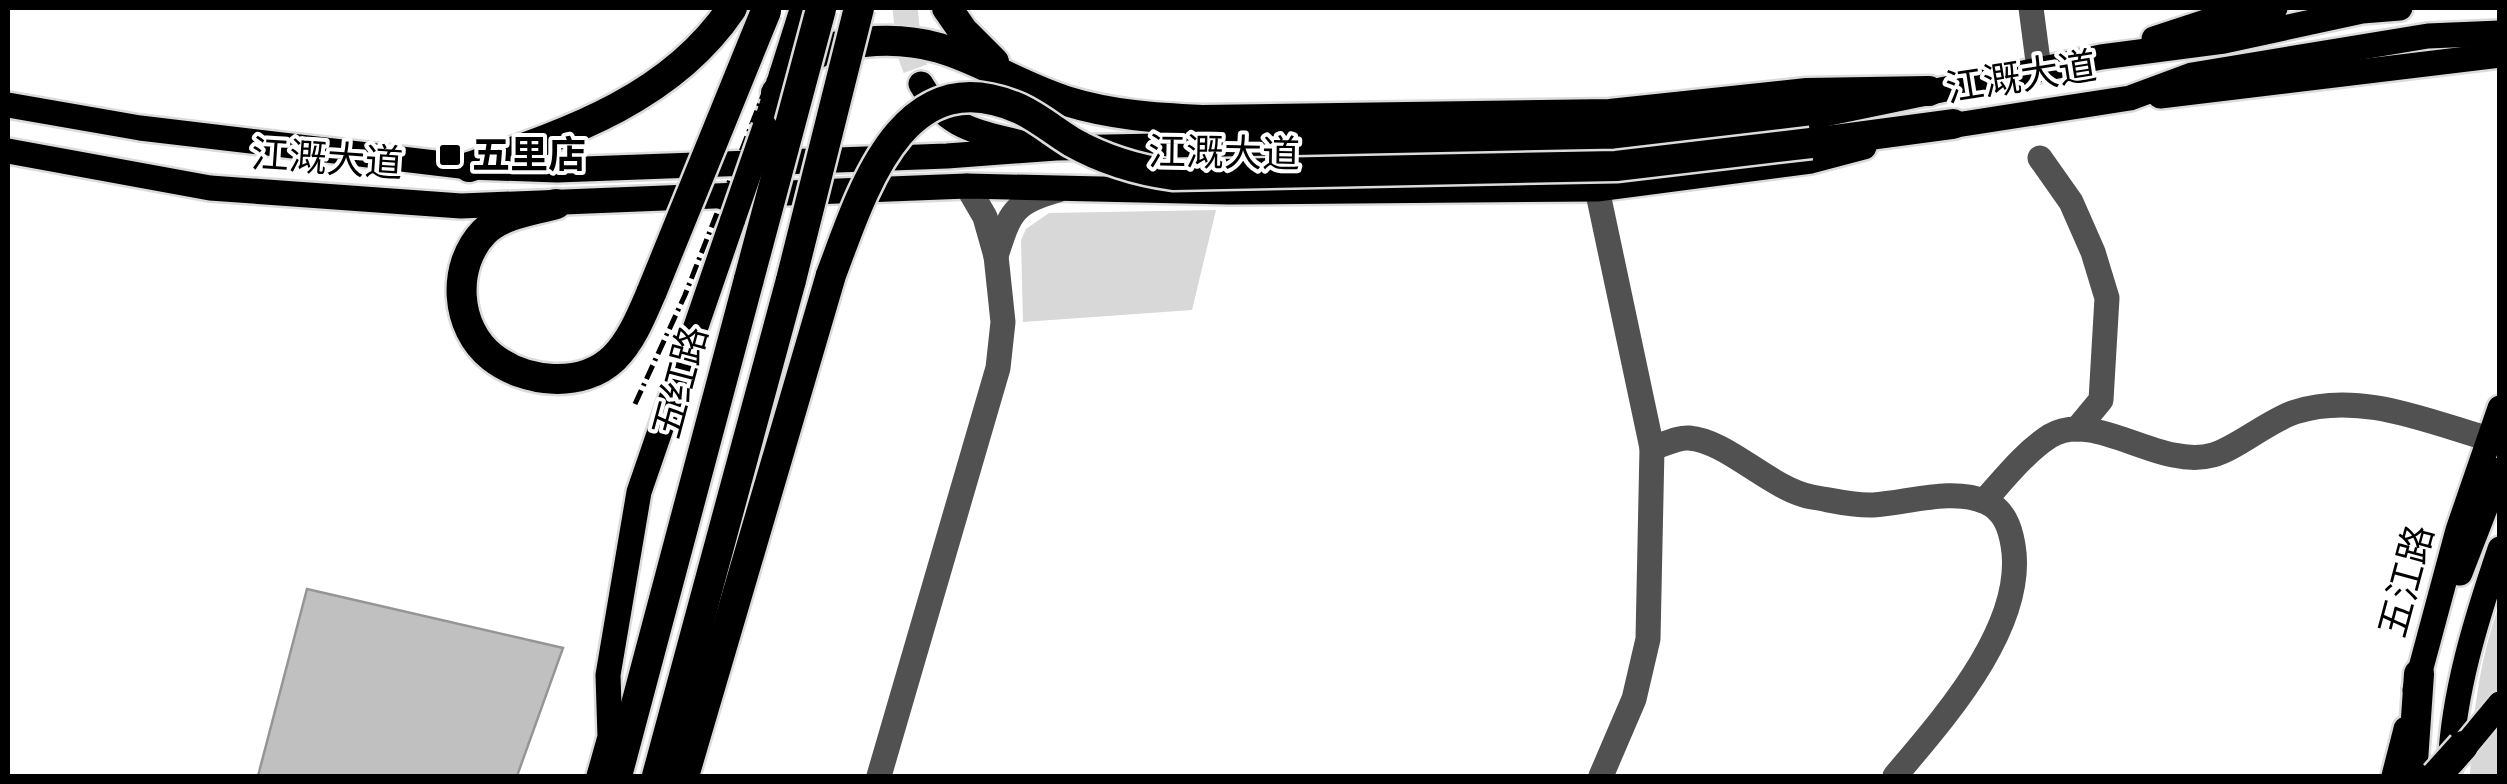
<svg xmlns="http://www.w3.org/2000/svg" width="2507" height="784" font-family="Commissioner,'Noto Sans SC',sans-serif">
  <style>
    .green { fill: #d8d8d8 }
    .building { fill: #c0c0c0; stroke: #959595; stroke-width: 2.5 }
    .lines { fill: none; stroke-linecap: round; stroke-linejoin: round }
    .major-tunnel { stroke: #d9d9d9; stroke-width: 25; stroke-dasharray: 25 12; stroke-linecap: butt }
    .major-casing { stroke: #dbdbdb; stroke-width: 30 }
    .highway-casing { stroke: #dbdbdb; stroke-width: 35 }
    .minor { stroke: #515151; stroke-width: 25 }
    .major { stroke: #000; stroke-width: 25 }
    .highway { stroke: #000; stroke-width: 30 }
    .rail { stroke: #000; stroke-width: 5; stroke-dasharray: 15 5 2.5 5; stroke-linecap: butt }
    .major-bridge-casing { stroke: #dbdbdb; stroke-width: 30; stroke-linecap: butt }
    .highway-bridge-casing { stroke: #dbdbdb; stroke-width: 35; stroke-linecap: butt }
    .major-bridge { stroke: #000; stroke-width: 25 }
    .highway-bridge { stroke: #000; stroke-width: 30 }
    .poi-dot { fill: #000; stroke: #fff; stroke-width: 4 }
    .labels { text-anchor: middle; stroke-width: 8; stroke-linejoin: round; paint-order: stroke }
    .street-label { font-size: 38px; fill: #000; stroke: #fff }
    .poi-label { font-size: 38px; font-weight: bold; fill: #000; stroke: #fff; text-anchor: start }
  </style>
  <rect width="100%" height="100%" fill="#fff"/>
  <g class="green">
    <polygon points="1216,210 1192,310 1023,322 1021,240 1026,229 1049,213"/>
    <path d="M2499,605V776H2470C2472,718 2479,661 2499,605Z"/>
  </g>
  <polygon class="building" points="307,589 563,648 517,776 258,776"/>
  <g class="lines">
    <polyline class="major-tunnel" points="905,8 910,54 921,84"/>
    <g class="major-casing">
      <g id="major">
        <polyline points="2154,39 2218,18 2275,8"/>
        <path d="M921,84C948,130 976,131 1025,144"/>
        <polyline points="2160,96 2500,55"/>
        <polyline points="8,105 140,128 469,167 557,170 947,156 1056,148 1617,137 1810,117 2101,57 2224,41 2362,11 2400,8"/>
        <polyline points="765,127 801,13"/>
        <polyline points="1937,128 2130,98 2192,75 2428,36 2500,33"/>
        <polyline points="8,151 210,188 461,206 967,186 1229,192 1597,189 1811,161 1864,147"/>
        <polyline points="2460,573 2500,470"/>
        <polyline points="2415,690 2458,530 2500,408"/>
        <path d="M2450,768C2453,693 2476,620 2500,549"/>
        <polyline points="599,776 610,737 608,675 639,492 733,219"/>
        <polyline points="2394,776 2406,729"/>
      </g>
    </g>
    <g class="highway-casing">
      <g id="highway">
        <polyline points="947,8 963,31 994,62"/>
        <path d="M776,93C801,57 821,46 864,42C952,33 989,76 1066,101C1111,115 1156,118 1202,120L1610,114L1807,93L1929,91"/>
        <polyline points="1811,143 1953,124"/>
        <path d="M469,167C568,133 671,99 732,8"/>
        <path d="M556,204C532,211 502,214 484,232C451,266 455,328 492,357C525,383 582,389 614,358C632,340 642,314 652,291"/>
        <polyline points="617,776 749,279"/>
        <polyline points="657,776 791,280"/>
        <polyline points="684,776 831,275"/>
        <polyline points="2412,776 2419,674"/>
      </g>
    </g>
    <g class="minor">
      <polyline points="2031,8 2039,69"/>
      <polyline points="2040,158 2071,202 2093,252 2107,298 2101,400 2077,429"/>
      <path d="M967,186L985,217L996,256C1010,212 1013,203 1058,190"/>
      <polyline points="1597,189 1652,448 1648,639 1634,699 1601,776"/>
      <path d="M1652,448C1663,445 1678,437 1689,438C1728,441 1770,489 1812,497C1831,500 1853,506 1873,505C1908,503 1952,487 1986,502C2004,510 2010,527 2013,545C2027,626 1943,719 1895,776"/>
      <path d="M1984,501C2004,479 2025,452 2050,436C2095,409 2159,470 2213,455C2236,449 2268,421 2295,412C2359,391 2427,421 2489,439"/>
      <polyline points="879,776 998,368 1003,322 996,256"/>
    </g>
    <use href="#major" class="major"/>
    <use href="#highway" class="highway"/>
    <polyline class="rail" points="635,404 685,295 792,21"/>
    <g class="major-bridge-casing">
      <g id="major-bridge">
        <polyline points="733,219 765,127"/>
        <polyline points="2452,762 2500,704"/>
      </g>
    </g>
    <g class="highway-bridge-casing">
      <g id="highway-bridge">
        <path d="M831,275C862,193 902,56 1020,109C1039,118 1054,131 1072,142C1104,160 1137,170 1173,175L1616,166L1811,143"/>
        <polyline points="749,279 821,9"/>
        <polyline points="791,280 859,8"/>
        <polyline points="652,291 766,11"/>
        <polyline points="2436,776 2463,746"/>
      </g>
    </g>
    <use href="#major-bridge" class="major-bridge"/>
    <use href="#highway-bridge" class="highway-bridge"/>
  </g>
  <rect class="poi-dot" x="438" y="143" width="24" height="24" rx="5"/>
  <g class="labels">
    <g class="street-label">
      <text transform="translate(2021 77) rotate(-9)" y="13">江溉大道</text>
      <text transform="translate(1224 153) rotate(1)" y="13">江溉大道</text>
      <text transform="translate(327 159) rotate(4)" y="13">江溉大道</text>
      <text transform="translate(680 382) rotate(-75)" y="13">五红路</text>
      <text transform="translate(2406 581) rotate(-75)" y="13">五江路</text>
    </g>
    <g class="poi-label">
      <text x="472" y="168">五里店</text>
    </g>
  </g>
  <rect width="2507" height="784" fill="none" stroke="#000000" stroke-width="20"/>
</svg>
